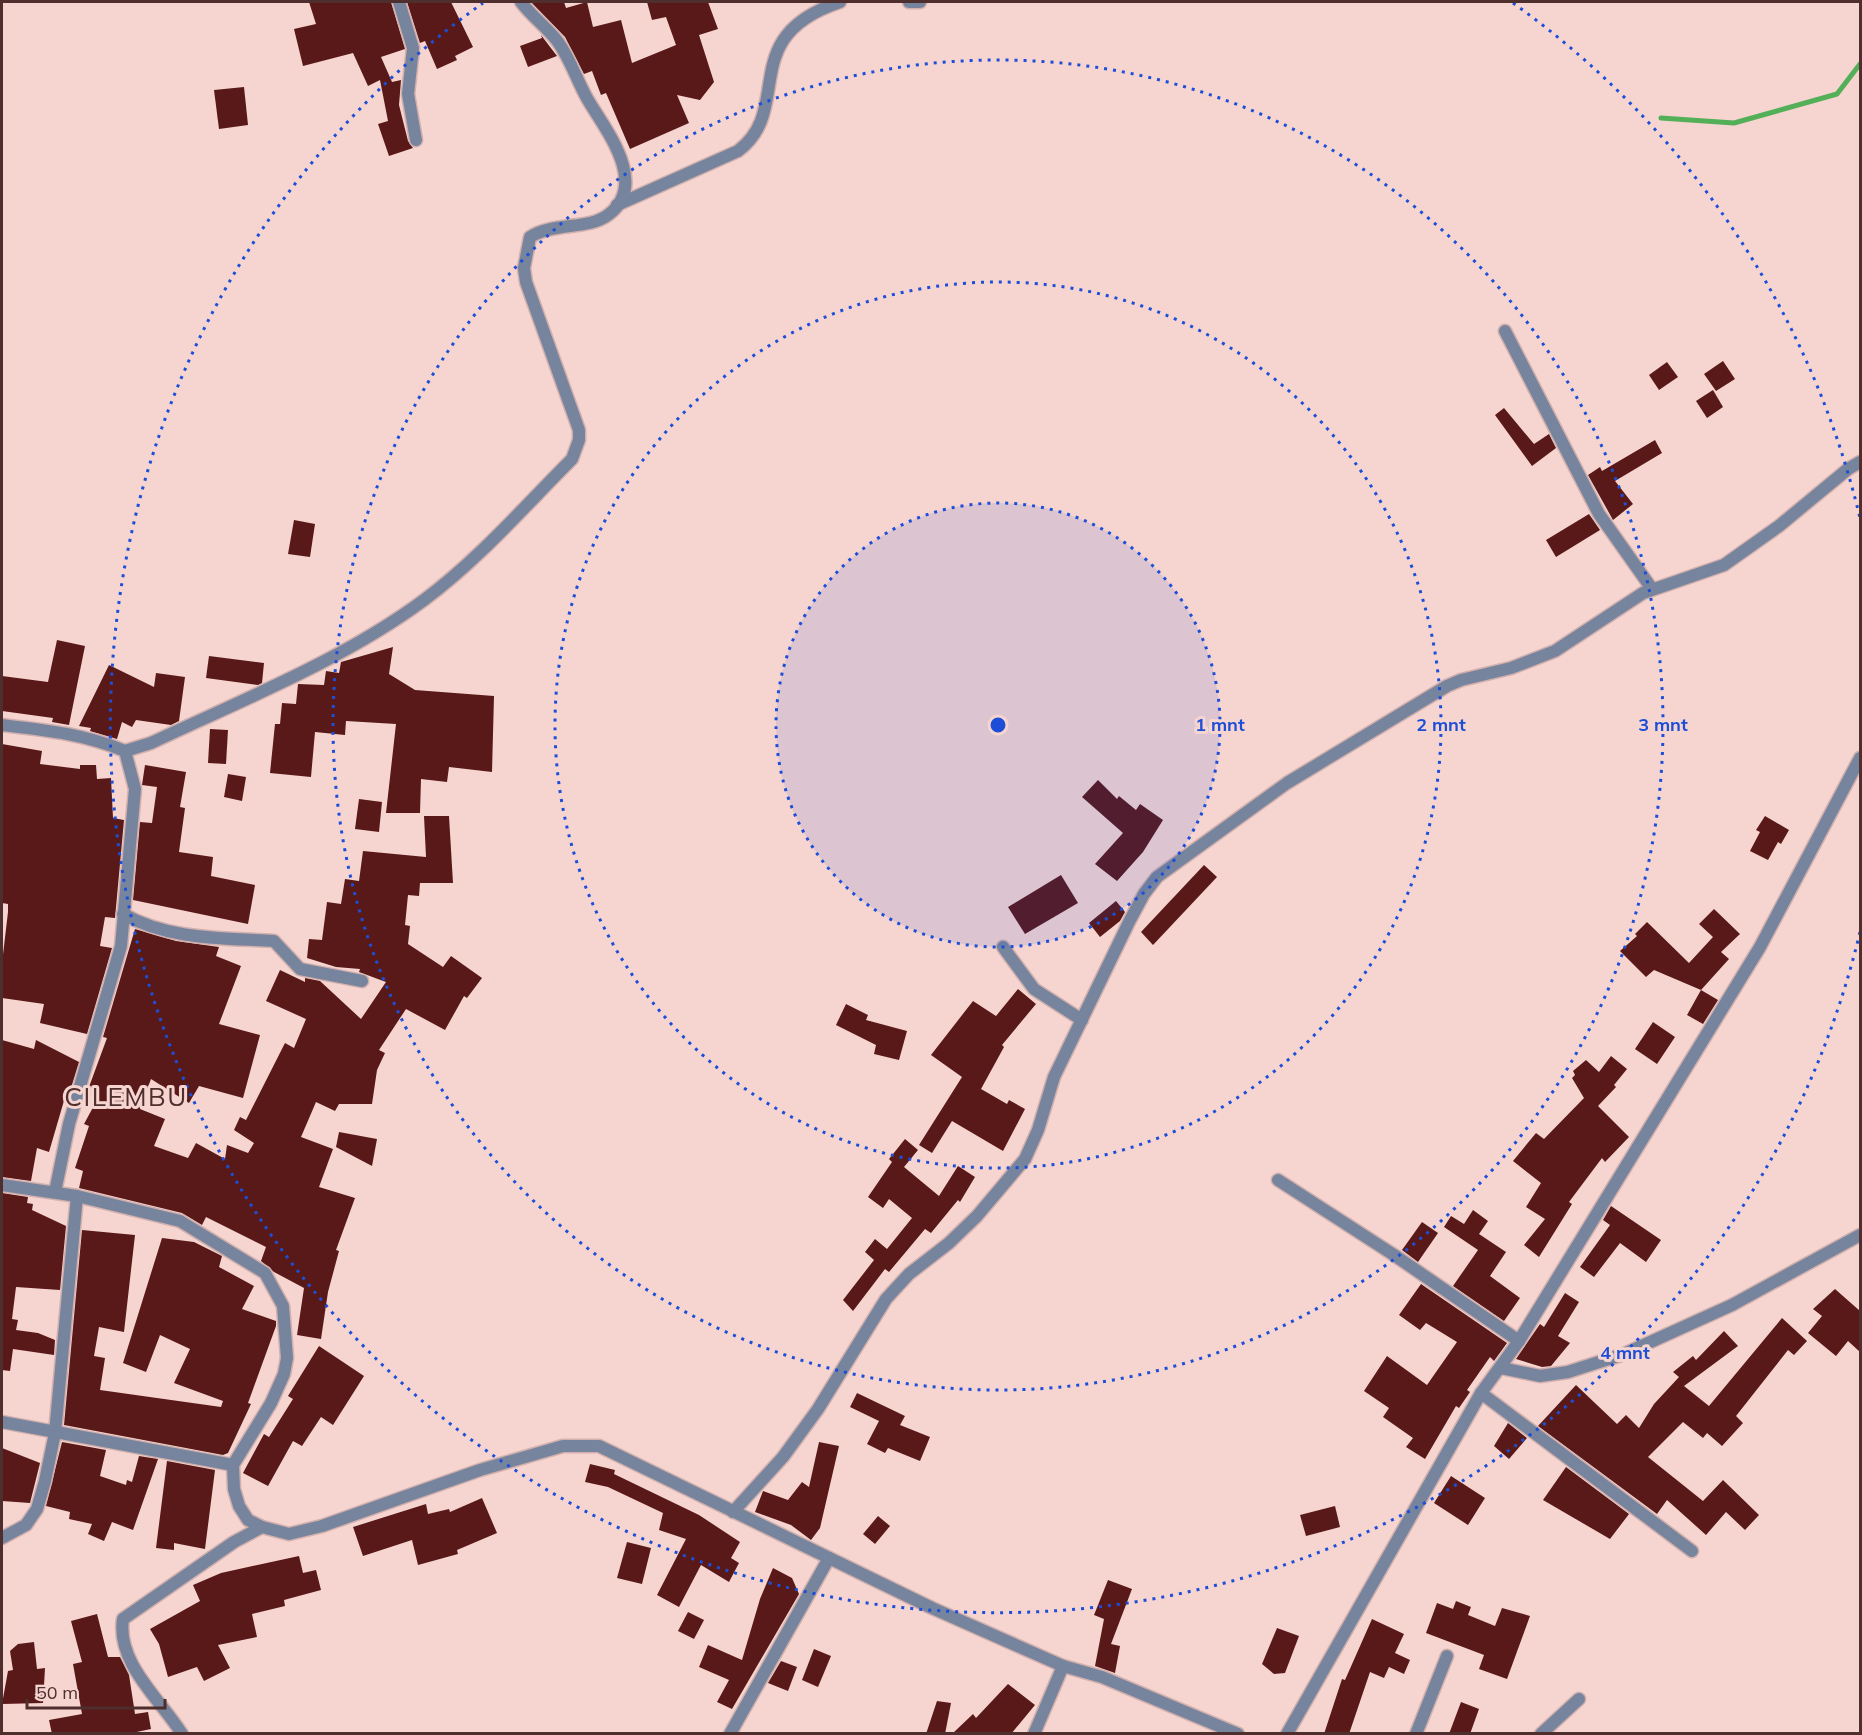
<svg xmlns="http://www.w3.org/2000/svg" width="1862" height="1735" font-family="Mulish,sans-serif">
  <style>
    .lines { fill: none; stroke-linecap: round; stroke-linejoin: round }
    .stream { stroke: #53af58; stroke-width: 5 }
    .building { fill: #591918 }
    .minor-casing { stroke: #d1b0ad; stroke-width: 15 }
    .tertiary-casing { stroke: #d1b0ad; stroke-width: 15 }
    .minor { stroke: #77849e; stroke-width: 12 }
    .tertiary { stroke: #77849e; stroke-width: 12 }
    .ring { fill: none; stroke: #1d4ed8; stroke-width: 3; stroke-dasharray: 3 6 }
    .labels { text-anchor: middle; stroke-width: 6; stroke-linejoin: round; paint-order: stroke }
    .quarter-label { font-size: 26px; letter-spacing: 1.5px; fill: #4f2f2d; stroke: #f6d5d1 }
    .centre { fill: #1d4ed8; stroke: #f6d5d1; stroke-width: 3 }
    .ring-label { font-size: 18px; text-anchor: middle; font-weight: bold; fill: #1d4ed8; stroke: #f6d5d1; stroke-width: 6; stroke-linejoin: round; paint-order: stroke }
  </style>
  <rect width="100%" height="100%" fill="#f6d5d1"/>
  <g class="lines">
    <polyline class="stream" points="1661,118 1734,123 1837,94 1860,64"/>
  </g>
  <g class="building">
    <polygon points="309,2 391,2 405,49 381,57 392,82 401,80 399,105 408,141 413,148 389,156 378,124 388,121 380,80 368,86 353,53 303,66 294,29 316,24"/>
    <polygon points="407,2 451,2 473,47 455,56 457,60 437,69 425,41 420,43"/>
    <polygon points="531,2 564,2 566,8 587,2 593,27 621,20 632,63 676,45 666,17 652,20 647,2 708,2 718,29 699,35 714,82 700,100 677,95 689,123 630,149 606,93 601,95 592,71 584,74 565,37"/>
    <polygon points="541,35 557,56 528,67 520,46 542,38"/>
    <polygon points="244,87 248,125 219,129 214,90"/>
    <polygon points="1723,361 1735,379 1716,391 1704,374"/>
    <polygon points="1667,362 1678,377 1659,390 1649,375"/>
    <polygon points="1713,390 1723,407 1707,418 1696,401"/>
    <polygon points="1504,408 1534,444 1549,434 1556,448 1532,466 1495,415"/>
    <polygon points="1655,440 1662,453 1615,481 1633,504 1613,520 1588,475 1600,467 1602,471"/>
    <polygon points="1589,514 1600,530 1556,557 1546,540"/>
    <polygon points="294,520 315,524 310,557 288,554"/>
    <polygon points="57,640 85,646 69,725 52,722 53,718 2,711 2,676 48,682"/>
    <polygon points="393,647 389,674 415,690 494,696 492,772 449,767 447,782 421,779 420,813 386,813 396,724 346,721 345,735 315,732 311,777 270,773 275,724 280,724 282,703 296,704 298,684 324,685 326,671 339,673 341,662"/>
    <polygon points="209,656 264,663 262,683 258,685 206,678"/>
    <polygon points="109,665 154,687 156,673 185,677 179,721 171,725 136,720 132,727 122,722 117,739 90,731 91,728 79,726"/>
    <polygon points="210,729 228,730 226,764 208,763"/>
    <polygon points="2,744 42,751 40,764 80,769 80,765 96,765 97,779 111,778 113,818 124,820 115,918 105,917 100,946 112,948 87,1034 40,1023 44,1004 2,998 2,963 8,912 8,904 2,903"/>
    <polygon points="145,765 186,772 180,807 185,808 179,852 213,857 211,876 255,885 248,924 133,900 140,822 152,823 157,787 142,785"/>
    <polygon points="228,774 246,777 242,801 224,797"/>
    <polygon points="1098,780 1117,799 1119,796 1136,810 1140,804 1163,820 1143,852 1117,881 1095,864 1123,833 1082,797"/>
    <polygon points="359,799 382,802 379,832 355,829"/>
    <polygon points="424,816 449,816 453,883 420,883 419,896 408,895 405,925 410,926 408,944 443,967 451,956 482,978 467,998 464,996 445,1030 406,1009 379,1050 385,1053 377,1070 372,1104 339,1104 335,1111 316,1102 301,1137 333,1149 319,1187 355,1198 336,1250 339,1251 328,1292 321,1339 297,1335 304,1288 274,1272 261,1261 266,1247 206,1217 202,1225 182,1213 79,1188 83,1171 75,1168 89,1126 84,1124 97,1100 86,1095 107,1038 103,1037 135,929 176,941 219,947 216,956 241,966 219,1024 260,1035 243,1098 199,1086 189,1103 151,1079 140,1109 165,1119 154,1146 188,1158 196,1143 225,1159 227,1145 248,1153 254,1143 234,1130 240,1117 246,1120 285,1043 294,1048 306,1019 266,1001 280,970 305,982 305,978 320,981 361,1019 386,982 359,972 360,969 336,967 307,958 309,939 322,940 327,902 341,904 345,879 359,881 363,851 426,857"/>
    <polygon points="1765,816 1789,830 1781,844 1778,842 1768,860 1750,851 1760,832 1756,830"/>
    <polygon points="1204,865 1217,877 1153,945 1141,932"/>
    <polygon points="1061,875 1078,903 1025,934 1008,907"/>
    <polygon points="1116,901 1125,912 1120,921 1100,937 1089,923"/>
    <polygon points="1714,909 1740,934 1721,952 1729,959 1701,990 1654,970 1646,977 1620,951 1637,936 1635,934 1647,922 1689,963 1713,937 1699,924"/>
    <polygon points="1018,989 1036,1004 1002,1045 1004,1047 981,1089 1007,1104 1009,1100 1025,1109 1003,1151 952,1121 932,1153 919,1145 962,1077 931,1055 973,1001 996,1016"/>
    <polygon points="1701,990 1718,1000 1703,1024 1687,1015"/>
    <polygon points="846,1004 868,1015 866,1020 907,1031 899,1060 874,1054 876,1045 836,1025"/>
    <polygon points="1653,1022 1675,1037 1657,1064 1635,1049"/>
    <polygon points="2,1040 34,1049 36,1040 79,1062 71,1088 68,1087 49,1152 37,1148 31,1181 2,1177"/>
    <polygon points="1611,1056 1627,1069 1614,1085 1616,1087 1598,1106 1629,1137 1605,1162 1602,1158 1569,1202 1572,1204 1539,1257 1524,1245 1545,1219 1526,1207 1541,1183 1513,1161 1536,1133 1544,1139 1584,1098 1572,1078 1575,1075 1573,1071 1586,1060 1599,1072"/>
    <polygon points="339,1132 377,1139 372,1166 336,1147"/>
    <polygon points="905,1139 918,1150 904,1167 939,1196 958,1166 975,1177 960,1202 958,1200 931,1233 925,1229 889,1272 885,1269 853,1311 843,1300 874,1260 865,1252 875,1239 887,1249 912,1218 889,1199 883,1208 868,1197 892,1162 889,1159"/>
    <polygon points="2,1193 28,1197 27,1203 33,1204 32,1210 66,1226 60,1290 16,1287 12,1319 18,1320 16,1330 38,1333 55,1340 54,1355 13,1349 10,1371 2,1370"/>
    <polygon points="1611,1206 1661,1240 1646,1262 1620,1243 1594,1277 1580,1267 1610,1225 1603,1220"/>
    <polygon points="1473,1210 1488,1221 1479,1234 1506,1252 1490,1276 1520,1298 1504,1321 1453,1286 1478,1250 1444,1227 1451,1216 1464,1224"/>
    <polygon points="1422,1222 1438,1233 1418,1262 1402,1250"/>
    <polygon points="82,1230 135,1235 124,1332 99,1327 94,1356 105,1358 100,1390 221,1407 223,1401 174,1383 190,1349 160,1335 146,1372 123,1363 162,1238 194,1242 222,1256 219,1267 254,1286 242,1309 276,1321 276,1326 248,1403 251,1404 228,1453 223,1455 64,1425"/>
    <polygon points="1421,1284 1507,1343 1494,1361 1490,1357 1467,1390 1470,1392 1459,1408 1456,1406 1425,1459 1406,1447 1413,1438 1383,1417 1389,1408 1364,1391 1387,1356 1427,1385 1457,1342 1426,1323 1420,1330 1399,1315"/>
    <polygon points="1835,1289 1860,1311 1860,1352 1848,1341 1836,1356 1808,1333 1822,1316 1813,1309"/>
    <polygon points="1565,1293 1579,1302 1558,1336 1570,1343 1551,1366 1542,1367 1516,1359 1540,1324 1544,1327"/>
    <polygon points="1782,1318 1807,1341 1794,1355 1788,1350 1736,1416 1743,1423 1722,1446 1707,1433 1703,1438 1683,1422 1648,1457 1703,1501 1723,1480 1759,1515 1745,1530 1726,1512 1706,1535 1667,1500 1657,1514 1538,1426 1576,1385 1617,1424 1626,1415 1639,1428 1654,1404 1679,1377 1673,1372 1693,1356 1696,1360 1724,1331 1738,1346 1684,1386 1709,1406"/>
    <polygon points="319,1346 364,1376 333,1425 321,1417 302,1446 293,1441 268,1486 243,1473 264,1434 269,1437 293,1399 288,1396"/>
    <polygon points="857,1393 905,1416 900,1425 930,1437 920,1461 888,1448 885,1453 867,1444 879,1421 850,1407"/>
    <polygon points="1508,1423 1527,1438 1509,1459 1494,1446"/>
    <polygon points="62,1442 106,1450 100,1476 126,1485 127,1480 132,1482 139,1456 158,1459 133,1530 112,1522 104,1541 88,1534 92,1524 69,1519 70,1512 46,1506"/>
    <polygon points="819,1442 839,1446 820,1528 811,1540 791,1525 755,1512 763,1491 788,1500 802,1482 809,1487"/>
    <polygon points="2,1448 40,1463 30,1503 2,1501"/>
    <polygon points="167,1461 215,1470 205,1549 174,1543 174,1550 156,1548"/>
    <polygon points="590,1464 615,1470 614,1474 699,1515 740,1542 731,1558 739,1563 729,1582 701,1565 679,1607 657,1595 686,1539 659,1530 663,1513 608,1487 585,1482"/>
    <polygon points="1566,1467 1629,1514 1610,1539 1543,1500"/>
    <polygon points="1451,1476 1485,1498 1468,1525 1434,1503"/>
    <polygon points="482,1498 497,1533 457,1550 458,1554 418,1565 412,1540 363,1556 353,1527 426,1504 428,1514 449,1509 450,1512"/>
    <polygon points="1335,1506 1340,1527 1306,1536 1300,1515"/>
    <polygon points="878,1516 890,1526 875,1544 863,1534"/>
    <polygon points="627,1542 651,1548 642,1584 617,1578"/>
    <polygon points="299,1556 303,1573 316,1570 321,1590 284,1600 285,1606 252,1614 257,1637 218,1645 230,1668 204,1681 197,1667 168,1677 159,1644 150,1629 200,1601 193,1585 221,1573"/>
    <polygon points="773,1568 792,1578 799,1594 732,1709 717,1702 729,1680 699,1667 708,1645 742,1660 760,1599"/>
    <polygon points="1108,1580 1132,1589 1111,1644 1120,1646 1115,1673 1095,1666 1104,1619 1094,1615"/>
    <polygon points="1456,1601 1471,1607 1468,1615 1495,1626 1502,1608 1530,1616 1507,1679 1479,1669 1484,1655 1426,1633 1437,1603 1453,1609"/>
    <polygon points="688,1612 704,1620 694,1639 678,1631"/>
    <polygon points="97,1614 108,1657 120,1657 129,1675 135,1714 148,1712 151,1729 127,1734 52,1734 49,1720 82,1714 73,1664 82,1662 71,1621"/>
    <polygon points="1372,1619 1404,1634 1395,1653 1410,1660 1404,1674 1389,1667 1384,1678 1370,1672 1349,1734 1324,1734 1342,1679 1345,1680"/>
    <polygon points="1277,1628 1299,1636 1285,1673 1274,1674 1262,1664"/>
    <polygon points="34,1642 37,1669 45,1668 43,1703 2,1704 8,1671 13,1670 10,1651 18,1644"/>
    <polygon points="814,1649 831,1656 818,1687 802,1680"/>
    <polygon points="781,1661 797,1667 788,1691 768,1683"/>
    <polygon points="1008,1684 1035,1705 1011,1734 952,1734 973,1714 976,1718"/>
    <polygon points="937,1701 951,1703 945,1734 926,1734"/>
    <polygon points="1461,1702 1479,1709 1470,1734 1449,1734"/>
  </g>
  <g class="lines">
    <g class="minor-casing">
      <g id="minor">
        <polyline points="399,2 413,48 408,94 416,140"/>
        <polyline points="909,2 920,2"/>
        <path d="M617,205L738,151C795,108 735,37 840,2"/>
        <polyline points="1505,331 1599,514 1652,589"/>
        <path d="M2,725C45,730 84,734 125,751L135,789L121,946L69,1124L55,1192"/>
        <path d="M125,751L151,743C242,700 343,660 424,600C479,559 524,507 572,459L579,440V430L526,282L524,268L530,237C554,222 588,230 608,215C650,184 605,129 588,100C577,81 571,60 558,42C547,27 532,17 521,2"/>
        <path d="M123,914C169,940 223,938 274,941L300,969L362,981"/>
        <polyline points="1003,947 1034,989 1082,1020"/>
        <polyline points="1278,1180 1394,1255 1519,1341"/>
        <polyline points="1481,1393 1692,1551"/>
        <polyline points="2,1422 233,1465"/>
        <polyline points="733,1512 783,1457 818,1409 886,1299 909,1274 949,1243 977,1216 1025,1159 1038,1130 1054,1077 1129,922 1144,894 1157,877 1287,783 1447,686 1461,680 1511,668 1555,651 1643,593 1724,565 1779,526 1848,469 1860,462"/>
        <polyline points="2,1538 26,1525 37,1509 45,1481 55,1433 77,1196"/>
        <path d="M182,1734C161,1700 116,1663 123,1619L234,1542L262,1527"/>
        <polyline points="730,1734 829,1558"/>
        <polyline points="1034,1734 1063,1666"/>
        <polyline points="1416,1734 1447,1656"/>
        <polyline points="1541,1734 1579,1699"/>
      </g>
    </g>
    <g class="tertiary-casing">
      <g id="tertiary">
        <polyline points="2,1185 77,1196 180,1221 265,1273 283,1306 287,1358 284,1374 271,1403 233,1465 234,1489 239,1506 248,1520 262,1527 289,1534 322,1526 480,1470 563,1446 599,1446 932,1608 1063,1666 1102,1677 1238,1734"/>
        <polyline points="1501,1368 1540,1376 1568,1372 1624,1354 1732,1305 1860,1235"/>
        <polyline points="1287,1734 1481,1393 1519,1341 1760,947 1860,758"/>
      </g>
    </g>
    <use href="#minor" class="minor"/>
    <use href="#tertiary" class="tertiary"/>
  </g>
  <circle cx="998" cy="725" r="222" fill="#1d4ed8" fill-opacity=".12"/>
  <g class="ring">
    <circle cx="998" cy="725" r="222"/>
    <circle cx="998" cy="725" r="443"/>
    <circle cx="998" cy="725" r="665"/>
    <path d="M1860 932A887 887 0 1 1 483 3M1513 3A887 887 0 0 1 1860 518"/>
  </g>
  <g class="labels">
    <g class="quarter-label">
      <text x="126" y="1106">CILEMBU</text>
    </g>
  </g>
  <circle cx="998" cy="725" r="9" class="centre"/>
  <g class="ring-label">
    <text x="1220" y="731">1 mnt</text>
    <text x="1441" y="731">2 mnt</text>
    <text x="1663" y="731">3 mnt</text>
    <text x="1625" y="1359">4 mnt</text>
  </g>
  <rect width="1862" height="1735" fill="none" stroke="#4f2f2d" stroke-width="6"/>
  <path d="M27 1699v9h138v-9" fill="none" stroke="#4f2f2d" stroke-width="3"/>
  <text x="36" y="1699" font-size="18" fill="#4f2f2d" stroke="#f6d5d1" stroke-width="4.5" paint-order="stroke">50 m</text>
</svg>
